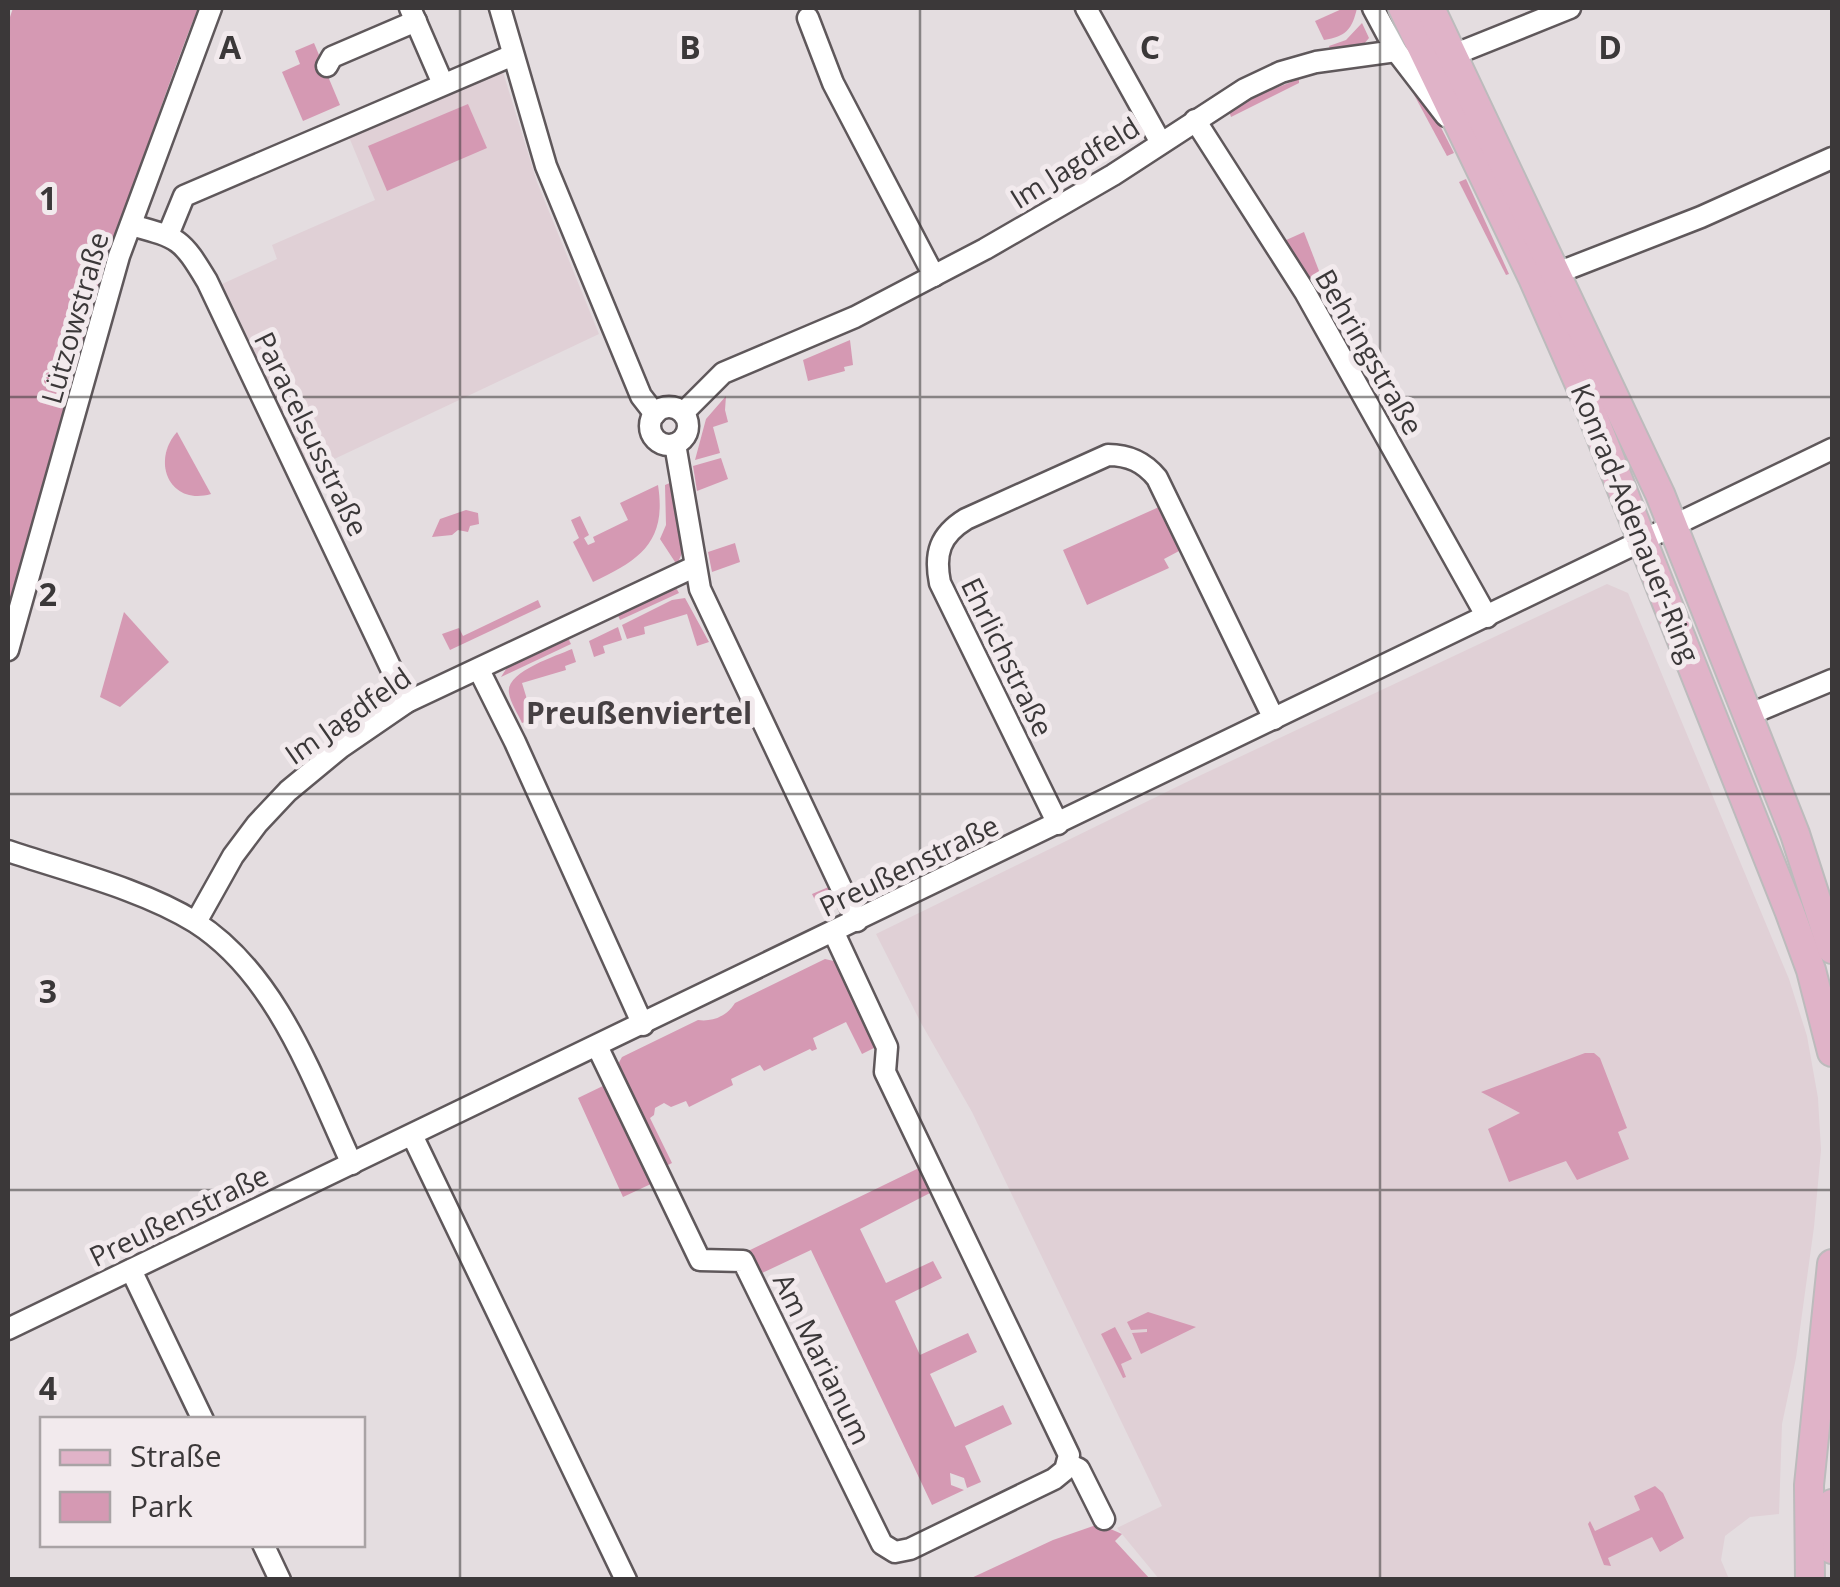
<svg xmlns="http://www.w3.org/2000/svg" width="1840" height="1587" font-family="'Open Sans',sans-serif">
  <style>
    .built { fill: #e0d0d6 }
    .green { fill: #d599b3 }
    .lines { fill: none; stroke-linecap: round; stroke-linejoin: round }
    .minor-casing { stroke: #5f585b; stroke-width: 25 }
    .major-casing { stroke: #bcbbbc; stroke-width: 32 }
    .minor { stroke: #fff; stroke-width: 20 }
    .major { stroke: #e0b3c8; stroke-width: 28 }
    .grid { fill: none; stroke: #3b3839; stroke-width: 2.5; stroke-opacity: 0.55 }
    .labels { text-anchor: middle; stroke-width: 10; stroke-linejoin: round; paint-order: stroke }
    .street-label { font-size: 28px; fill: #3b3839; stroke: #f2eaed }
    .neighbourhood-label { font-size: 30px; font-weight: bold; fill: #464043; stroke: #f2eaed }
    .grid-label { font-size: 32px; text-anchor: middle; font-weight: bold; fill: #3b3839; stroke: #f2eaed; stroke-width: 10; stroke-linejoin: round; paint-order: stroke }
  </style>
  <rect width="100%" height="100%" fill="#e4dde0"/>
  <g class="built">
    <polygon points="503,72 537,182 599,334 311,470 222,284 277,259 272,245 375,200 349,137"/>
    <polygon points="1607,584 1628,593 1789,979 1807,1036 1818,1098 1821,1150 1814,1227 1796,1358 1782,1424 1779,1514 1750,1517 1725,1536 1721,1560 1729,1579 1159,1579 1117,1528 1162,1506 972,1112 921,1023 876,934 1199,776"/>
  </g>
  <g class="green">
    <path d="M13,8H198C118,209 66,421 8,630V23Z"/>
    <path d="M1344,8H1357C1352,30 1346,36 1324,40L1315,21Z"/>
    <polygon points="1362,23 1369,38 1363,45 1341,51 1340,47 1330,49 1329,46 1346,40"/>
    <polygon points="314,43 340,105 303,121 282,72 300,64 295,51"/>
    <polygon points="1405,78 1432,110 1454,153 1447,156"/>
    <polygon points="1299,79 1299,83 1231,117 1229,111 1260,94"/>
    <polygon points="468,104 487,148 387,191 368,146"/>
    <polygon points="1466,179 1509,274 1506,275 1459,182"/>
    <polygon points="1304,232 1321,276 1309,281 1284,241"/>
    <polygon points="850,340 853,365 844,367 845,371 808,381 803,360"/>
    <polygon points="726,396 725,410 728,422 713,427 720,453 695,460 706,419"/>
    <path d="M177,432L211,494C169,506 151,461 177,432Z"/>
    <polygon points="721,458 728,479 697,491 693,466"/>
    <polygon points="672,482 682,553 677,565 660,539 666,525 665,485"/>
    <path d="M658,485C667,542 640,560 593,582L573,542L579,538L571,520L580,516L589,535L584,538L588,545L595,542L593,537L628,520L620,503Z"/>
    <polygon points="1159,507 1179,551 1164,559 1169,568 1087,605 1063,550"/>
    <polygon points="466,510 478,513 479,524 470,526 468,532 458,530 452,535 432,537 440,519"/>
    <polygon points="735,543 740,562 712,572 708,552"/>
    <polygon points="675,586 679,593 620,620 617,613"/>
    <polygon points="685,598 709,642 697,646 687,614 644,627 645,634 627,639 622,625 672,600"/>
    <polygon points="538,600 541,607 450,650 442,634 459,628 463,636"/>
    <polygon points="124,612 169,662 120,707 100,697"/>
    <polygon points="618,627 622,640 603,646 605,653 594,657 589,641"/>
    <polygon points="568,638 571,644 501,677 508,666"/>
    <path d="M572,649L576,662L565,666L566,670L522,683L533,719L522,723C518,714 510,702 509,693C505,672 556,656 572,649Z"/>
    <polygon points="831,886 838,907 822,914 812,894"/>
    <path d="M825,959L838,962L880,1045L862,1054L846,1022L813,1038L817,1049L812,1051L810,1049L764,1071L760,1065L731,1079L733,1085L689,1107L686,1101L671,1107L664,1103L655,1108L654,1115L650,1118L672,1163L650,1174L653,1183L623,1197L578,1098L607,1084L622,1057L698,1020C713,1022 727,1016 735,1003Z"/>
    <polygon points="1585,1053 1594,1053 1600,1058 1627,1128 1618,1132 1629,1159 1577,1180 1566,1161 1509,1182 1488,1129 1520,1113 1481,1092"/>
    <polygon points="919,1168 930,1193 860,1229 886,1283 933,1261 942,1278 895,1301 920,1355 968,1333 977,1352 930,1374 955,1427 1003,1405 1012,1424 965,1446 981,1482 967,1488 964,1478 950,1473 951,1485 964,1490 932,1505 811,1250 760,1274 748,1251"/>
    <polygon points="1148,1312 1196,1327 1141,1354 1132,1333 1147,1332 1147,1329 1131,1330 1127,1322"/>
    <polygon points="1115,1327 1132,1359 1121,1364 1126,1377 1123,1378 1101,1334"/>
    <polygon points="1655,1486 1663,1493 1684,1538 1660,1552 1652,1537 1608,1558 1611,1566 1604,1565 1588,1524 1590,1521 1595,1531 1640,1510 1634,1496"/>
    <polygon points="1099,1524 1122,1534 1115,1541 1150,1579 967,1580 1053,1540"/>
  </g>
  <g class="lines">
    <g class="minor-casing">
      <g id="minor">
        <polyline points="410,8 443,84"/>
        <polyline points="500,8 546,166 641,396 655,414"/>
        <polyline points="1086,8 1161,143"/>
        <polyline points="1373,8 1396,51 1446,116"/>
        <polyline points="808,18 833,83 934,276"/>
        <polyline points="1453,55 1570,8"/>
        <polyline points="327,66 332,57 416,21"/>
        <polyline points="1195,120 1305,292 1487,617"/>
        <path d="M131,225C179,238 181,238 207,281L407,702"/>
        <polyline points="168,235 184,196 513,55"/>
        <polyline points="1557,273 1701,217 1832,158"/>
        <circle cx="669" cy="426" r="19"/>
        <polyline points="683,413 723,373 855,317 985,249 1113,175 1245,89 1281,72 1316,62 1396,51"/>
        <polyline points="675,444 700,589 857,921"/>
        <polyline points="8,650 119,256 211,8"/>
        <polyline points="479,670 515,742 643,1025"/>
        <polyline points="1748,715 1832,680"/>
        <path d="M1058,824L940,583C934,553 940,535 966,519L1108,455C1129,455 1144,462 1157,478L1274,719"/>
        <path d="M8,851C67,871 142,889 195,922C277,974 313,1080 352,1164"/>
        <polyline points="196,922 233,856 257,824 288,791 340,748 407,702 694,567"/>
        <polyline points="597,1046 700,1260 743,1261 882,1544 895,1552 910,1549 1054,1479 1065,1470 1069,1455 885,1072 887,1047 834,933"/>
        <polyline points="412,1135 626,1580"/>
        <polyline points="131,1270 203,1420"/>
        <polyline points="8,1329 1832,449"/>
        <polyline points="1068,1464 1079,1469 1104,1519"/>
        <polyline points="263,1544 280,1580"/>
      </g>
    </g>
    <g class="major-casing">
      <g id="major">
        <polyline points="1403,8 1533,278 1584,394 1789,910 1811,970 1832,1052"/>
        <polyline points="1430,8 1660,494 1795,834 1832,949"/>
        <polyline points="1832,1504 1832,1549"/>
        <polyline points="1810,1580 1809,1485 1832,1264"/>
      </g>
    </g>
    <use href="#minor" class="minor"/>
    <use href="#major" class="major"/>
  </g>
  <path class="grid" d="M460,8V1580M920,8V1580M1380,8V1580M8,397H1832M8,794H1832M8,1190H1832"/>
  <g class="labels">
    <g class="street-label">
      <text transform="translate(1075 163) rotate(-32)" y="10">Im Jagdfeld</text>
      <text transform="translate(75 318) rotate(-74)" y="10">Lützowstraße</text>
      <text transform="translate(1369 352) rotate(60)" y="10">Behringstraße</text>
      <text transform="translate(311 434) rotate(64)" y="10">Paracelsusstraße</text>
      <text transform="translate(1635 523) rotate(68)" y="10">Konrad-Adenauer-Ring</text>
      <text transform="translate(1007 657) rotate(64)" y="10">Ehrlichstraße</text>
      <text transform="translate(348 716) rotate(-35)" y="10">Im Jagdfeld</text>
      <text transform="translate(909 866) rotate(-26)" y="10">Preußenstraße</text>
      <text transform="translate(179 1216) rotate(-26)" y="10">Preußenstraße</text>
      <text transform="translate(822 1359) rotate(64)" y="10">Am Marianum</text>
    </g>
    <g class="neighbourhood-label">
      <text x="639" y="724">Preußenviertel</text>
    </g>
  </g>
  <g class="grid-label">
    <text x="230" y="59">A</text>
    <text x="690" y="59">B</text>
    <text x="1150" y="59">C</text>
    <text x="1610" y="59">D</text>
    <text x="48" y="210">1</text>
    <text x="48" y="606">2</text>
    <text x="48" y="1003">3</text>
    <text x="48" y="1400">4</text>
  </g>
  <rect width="1840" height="1587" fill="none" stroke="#3b3839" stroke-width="20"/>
  <rect x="40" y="1417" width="325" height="130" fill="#f2eaed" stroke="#a9a3a5" stroke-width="2.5"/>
  <rect x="60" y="1450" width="50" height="15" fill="#e0b3c8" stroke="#a9a3a5" stroke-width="2.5"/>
  <text x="130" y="1467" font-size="30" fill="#3b3839">Straße</text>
  <rect x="60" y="1492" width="50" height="30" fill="#d599b3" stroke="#a9a3a5" stroke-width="2.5"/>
  <text x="130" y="1517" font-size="30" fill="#3b3839">Park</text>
</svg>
